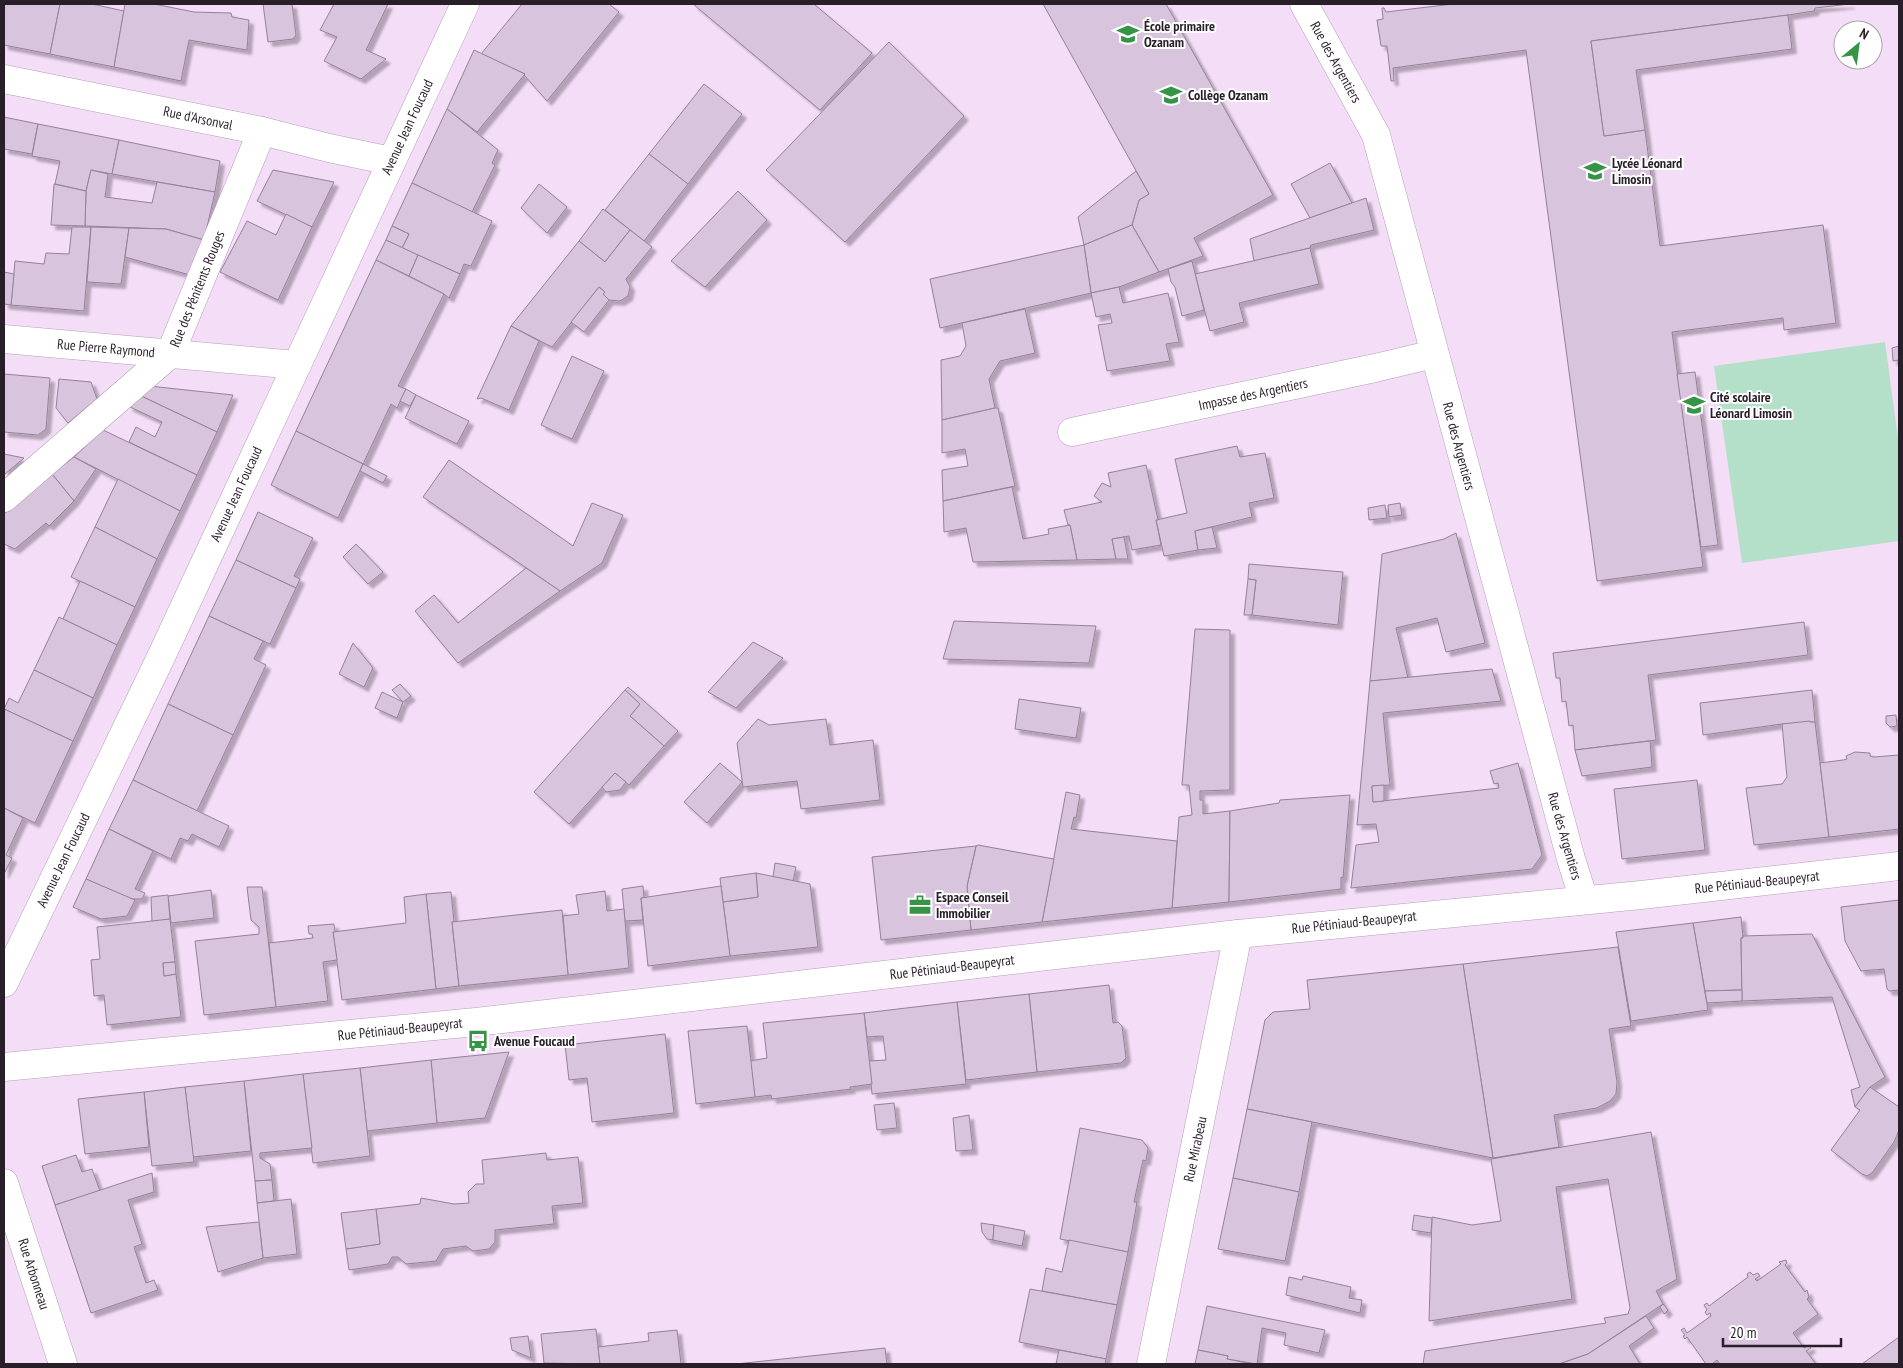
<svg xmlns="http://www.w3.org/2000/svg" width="1903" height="1368" font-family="'PT Sans Narrow',sans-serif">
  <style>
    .green { fill: #b4dfc9 }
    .building { fill: #d9c4de; stroke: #948198; filter: url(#shadow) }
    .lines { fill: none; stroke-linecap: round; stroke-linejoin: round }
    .minor-casing { stroke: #b49fb7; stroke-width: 29 }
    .minor { stroke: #fff; stroke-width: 28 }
    .labels { text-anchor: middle; stroke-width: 4; stroke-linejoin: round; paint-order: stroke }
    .poi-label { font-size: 14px; font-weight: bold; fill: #281f29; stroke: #fff; text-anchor: start }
    .street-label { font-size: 14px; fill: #281f29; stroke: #fff }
  </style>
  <defs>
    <filter id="shadow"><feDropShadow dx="4.5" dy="4.5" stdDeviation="1" flood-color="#0004"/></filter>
  </defs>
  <rect width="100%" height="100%" fill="#f4ddf7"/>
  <polygon class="green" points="1885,342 1899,446 1899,541 1742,563 1714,366"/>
  <g class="building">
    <polygon points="4,4 60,4 50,54 4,45"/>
    <polygon points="60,4 92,4 124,11 114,67 50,54"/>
    <polygon points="125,4 154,4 194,12 231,13 232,17 249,20 247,50 189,40 181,81 114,67"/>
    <polygon points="263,4 292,4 296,35 293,39 268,42"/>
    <polygon points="334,4 388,4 366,50 386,59 361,79 324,61 337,37 320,30"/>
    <polygon points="522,4 609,4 619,12 547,101 524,75 525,74 481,54"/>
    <polygon points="693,4 814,4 872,53 820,110"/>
    <polygon points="1043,4 1166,4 1273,195 1194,238 1203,256 1159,272 1132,225 1139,200 1149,194"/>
    <polygon points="1453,4 1850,4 1815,8 1814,11 1788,15 1591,41 1604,136 1645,130 1660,246 1823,225 1836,323 1784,330 1783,318 1672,332 1703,567 1597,581 1526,50 1393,68 1394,81 1391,81 1387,46 1381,46 1377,20 1383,19 1382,8 1384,8 1386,12"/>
    <polygon points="1788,15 1792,49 1636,70 1645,130 1604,136 1591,41"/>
    <polygon points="889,42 964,116 845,242 766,170"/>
    <polygon points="474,50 525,74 477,132 447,109"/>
    <polygon points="704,84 742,114 688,184 649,154"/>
    <polygon points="447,109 498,150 492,163 495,165 472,212 412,183"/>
    <polygon points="4,117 38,124 32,154 4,149"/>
    <polygon points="38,124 119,140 112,174 91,170 86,191 55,184 60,161 32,156"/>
    <polygon points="119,140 220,161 215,192 112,174"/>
    <polygon points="649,154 688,184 644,241 605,210"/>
    <polygon points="1330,163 1352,203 1310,218 1291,184"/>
    <polygon points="91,170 108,174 105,197 152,203 157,182 215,192 204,240 166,229 85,226 86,191"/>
    <polygon points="273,170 334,182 312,227 257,201"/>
    <polygon points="1136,171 1149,194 1139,200 1132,225 1084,245 1078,217"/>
    <polygon points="412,183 492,221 471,266 464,264 460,274 402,248 409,234 392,226"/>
    <polygon points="54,184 86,191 85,226 51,225"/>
    <polygon points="539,184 567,207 547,233 521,208"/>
    <polygon points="738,191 767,220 705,287 671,261"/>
    <polygon points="1366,198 1374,230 1311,245 1310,248 1254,261 1250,239"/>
    <polygon points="603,209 630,230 605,262 579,241"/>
    <polygon points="286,214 312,227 278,300 220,272 247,221 276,235"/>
    <polygon points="1132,225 1159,272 1119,287 1091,293 1084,245"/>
    <polygon points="392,226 409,234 402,248 386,240"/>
    <polygon points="72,227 91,227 84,311 11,305 15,261 44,264 46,253 69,254"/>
    <polygon points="91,227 129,228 121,284 87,282"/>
    <polygon points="129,228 166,229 204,240 190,275 125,257"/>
    <polygon points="630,230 652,247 626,279 630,287 628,296 620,301 609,300 603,294 605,292 599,287 552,347 511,326 579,241 605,262"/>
    <polygon points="386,240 418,255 409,276 376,260"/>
    <polygon points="1084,245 1091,293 940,328 930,279"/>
    <polygon points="1310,248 1319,284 1239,303 1244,322 1210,331 1195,274"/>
    <polygon points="418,255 460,274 449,298 444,294 409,276"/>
    <polygon points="376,260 444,294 398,386 406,389 397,408 391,404 363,464 296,431"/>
    <polygon points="1192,261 1204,310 1182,316 1175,287 1171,282 1168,269"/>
    <polygon points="4,272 14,274 11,305 4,304"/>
    <polygon points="599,287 605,292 603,294 609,300 584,332 571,322"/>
    <polygon points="1119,287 1123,303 1168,293 1179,342 1166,344 1170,361 1107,371 1098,325 1112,323 1110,314 1096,317 1091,293"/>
    <polygon points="1025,309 1035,353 1000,361 989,379 995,408 942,420 941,360 960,356 966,346 962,323"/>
    <polygon points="511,326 539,341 509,410 481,398 477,399"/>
    <polygon points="1899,346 1899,360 1893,361 1892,348"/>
    <polygon points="572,356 604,371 572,439 541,425"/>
    <polygon points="1695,372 1718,545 1701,547 1677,374"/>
    <polygon points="4,374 50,378 46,429 38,435 4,432"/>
    <polygon points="59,379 91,382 97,399 68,423 56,408"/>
    <polygon points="149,386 233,395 217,432 139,395"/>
    <polygon points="406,389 416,395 410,406 400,401"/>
    <polygon points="139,395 217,432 197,475 129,442 136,427 155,437 162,422 128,406"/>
    <polygon points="416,395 469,421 457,444 405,418"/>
    <polygon points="995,408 998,408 1015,486 943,501 942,470 968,466 965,449 942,453 942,420"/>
    <polygon points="103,430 197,475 180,511 74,457"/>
    <polygon points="296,431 363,464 338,518 271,485"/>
    <polygon points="1237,446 1240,457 1265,453 1274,498 1249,503 1252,517 1195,531 1198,550 1164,556 1156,520 1187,513 1175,459"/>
    <polygon points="4,454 24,458 5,474 4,474"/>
    <polygon points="74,457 96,469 74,501 52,474"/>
    <polygon points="449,460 573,546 592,503 623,515 602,563 560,591 423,497"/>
    <polygon points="363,464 387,476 383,483 360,471"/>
    <polygon points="1146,465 1158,520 1156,520 1161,545 1132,550 1129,536 1112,539 1116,559 1077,560 1070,525 1068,525 1064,510 1102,502 1094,496 1102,483 1111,487 1108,473"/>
    <polygon points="52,474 74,501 49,526 46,523 15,549 4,544 4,514"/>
    <polygon points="118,479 180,511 157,559 95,527"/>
    <polygon points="1012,487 1023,539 1049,534 1048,529 1070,525 1077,560 973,562 966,528 944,532 943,501"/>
    <polygon points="1400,503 1402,515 1389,517 1388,505"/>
    <polygon points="1385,505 1387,518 1369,520 1368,508"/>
    <polygon points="258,512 313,538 294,576 300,579 296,588 236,560"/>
    <polygon points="95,527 157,559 135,607 71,577"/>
    <polygon points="1212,527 1217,548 1198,550 1195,531"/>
    <polygon points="1456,533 1485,643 1446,652 1437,618 1396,628 1408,678 1370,681 1382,554 1444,539"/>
    <polygon points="1124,537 1128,559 1116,559 1112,539"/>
    <polygon points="356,544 383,572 368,584 343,557"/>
    <polygon points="236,560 296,588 270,644 209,616"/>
    <polygon points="1249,564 1343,572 1338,625 1252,615 1256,580 1248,579"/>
    <polygon points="526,568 560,591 458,663 415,611 434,595 458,623"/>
    <polygon points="1248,579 1256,580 1252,615 1244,615"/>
    <polygon points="80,581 135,607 117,645 63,619"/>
    <polygon points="209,616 263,641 254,659 266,665 233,735 168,704"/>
    <polygon points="59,617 117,645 93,698 34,670"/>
    <polygon points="954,621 1096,626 1089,663 943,659"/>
    <polygon points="1804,622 1808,655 1648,675 1656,740 1575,750 1573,725 1569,726 1566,701 1562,702 1560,678 1556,678 1553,653"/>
    <polygon points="1195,629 1230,630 1230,790 1200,791 1200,800 1203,800 1203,814 1230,811 1229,902 1172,908 1179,817 1192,815 1189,785 1182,785"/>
    <polygon points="753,642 783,658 736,708 708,692"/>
    <polygon points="353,643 373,668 364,687 339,674"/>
    <polygon points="1492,669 1501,701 1383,713 1390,785 1372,786 1373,802 1499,788 1498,783 1494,784 1490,771 1518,763 1542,855 1532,869 1351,888 1356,845 1379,842 1376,824 1357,825 1370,681"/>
    <polygon points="34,670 93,698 73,741 4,709 9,698 18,703"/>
    <polygon points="400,684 411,696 403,702 392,690"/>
    <polygon points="628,687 678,731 664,746 630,716 640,704 625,690"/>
    <polygon points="625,690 640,704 630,716 664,746 629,785 615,773 569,824 534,792"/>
    <polygon points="1812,690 1815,722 1782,724 1703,735 1700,703"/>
    <polygon points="382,692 403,702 397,718 375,708"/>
    <polygon points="1019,699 1081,708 1076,738 1015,729"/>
    <polygon points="168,704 233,735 197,811 133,780"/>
    <polygon points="4,709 73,741 35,823 4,808"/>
    <polygon points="1896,715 1897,726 1890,727 1886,723 1886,716"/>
    <polygon points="758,719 769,725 826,719 830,745 873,740 880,800 801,809 797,781 743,787 737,743"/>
    <polygon points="1810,721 1810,722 1815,722 1829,837 1754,845 1746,788 1782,784 1787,777 1782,724"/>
    <polygon points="1650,741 1652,767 1582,776 1575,750"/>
    <polygon points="1855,752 1870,753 1870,756 1874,757 1899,755 1899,829 1829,837 1820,763 1843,760 1847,759 1846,756"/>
    <polygon points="720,763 742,782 707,823 684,802"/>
    <polygon points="615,773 626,782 620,790 606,792 602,787"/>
    <polygon points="133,780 229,826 219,847 192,834 188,841 180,838 171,859 109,829"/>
    <polygon points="1697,780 1705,850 1622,859 1614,789"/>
    <polygon points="1384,785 1384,801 1373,802 1372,786"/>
    <polygon points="1066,792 1080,795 1076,818 1074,817 1071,829 1177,841 1172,908 1042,922"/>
    <polygon points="1350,795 1343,878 1341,877 1341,889 1229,902 1230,811 1279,803 1280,800"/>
    <polygon points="4,808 23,818 6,855 12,858 4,874"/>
    <polygon points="109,829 153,851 135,889 145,893 142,899 130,899 86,879"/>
    <polygon points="978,845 1054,859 1042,922 971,930 967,886 976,846"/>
    <polygon points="976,846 967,886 971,930 881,940 872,857"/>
    <polygon points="775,863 796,867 793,881 773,877"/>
    <polygon points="756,873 810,884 818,947 730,956 723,902 758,897"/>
    <polygon points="756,873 758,897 723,902 720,878"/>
    <polygon points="86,879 135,900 127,916 101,919 73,907"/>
    <polygon points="643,886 644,898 641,898 643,920 625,921 622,889"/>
    <polygon points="721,886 730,956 648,966 641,898"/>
    <polygon points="247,887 262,887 276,1007 204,1015 195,941 259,934 259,927 251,920"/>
    <polygon points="211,890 214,918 171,923 168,896"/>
    <polygon points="605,891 607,911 624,909 629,968 568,975 563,916 579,914 576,895"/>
    <polygon points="451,892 454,922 452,922 459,986 436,989 426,894"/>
    <polygon points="426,894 436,989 342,1000 333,932 406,923 404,897"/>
    <polygon points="168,895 170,919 152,922 151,897"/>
    <polygon points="1899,900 1899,990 1889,991 1887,989 1884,969 1861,971 1845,941 1841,907"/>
    <polygon points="562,910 568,975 459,986 452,922"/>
    <polygon points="1741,917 1743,938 1741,938 1742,990 1705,991 1693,923"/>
    <polygon points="170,919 175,962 163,963 164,976 176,974 181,1017 107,1025 104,995 94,996 91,960 100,959 97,927"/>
    <polygon points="1693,923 1708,1010 1631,1021 1616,932"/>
    <polygon points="334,924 335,932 333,932 337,960 323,962 328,1001 276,1007 269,943 313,938 312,934 309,934 308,926"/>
    <polygon points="1812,934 1885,1077 1870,1087 1855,1107 1851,1090 1860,1087 1832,997 1742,1001 1741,938 1743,938 1743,936"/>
    <polygon points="1618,947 1631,1026 1609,1029 1617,1082 1616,1094 1610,1101 1597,1108 1554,1115 1559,1147 1493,1158 1463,964"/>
    <polygon points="175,962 176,974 164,976 163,963"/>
    <polygon points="1463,964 1493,1158 1247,1109 1265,1020 1273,1012 1310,1009 1307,980"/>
    <polygon points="1109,985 1113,1023 1118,1022 1122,1026 1126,1058 1121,1063 1037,1072 1029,994"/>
    <polygon points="1742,990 1742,1001 1707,1003 1705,991"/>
    <polygon points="1029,994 1037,1072 966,1080 957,1002"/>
    <polygon points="957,1002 966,1084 872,1094 869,1061 886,1060 883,1036 867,1037 864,1013"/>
    <polygon points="864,1013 872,1084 850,1087 851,1089 772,1099 771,1095 755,1097 750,1061 767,1058 763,1023"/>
    <polygon points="747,1026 755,1097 696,1104 688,1031"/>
    <polygon points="665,1034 674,1113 592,1122 587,1078 569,1080 565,1045"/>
    <polygon points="509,1052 485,1118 437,1123 431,1060"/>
    <polygon points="431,1060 437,1123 367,1131 360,1068"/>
    <polygon points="360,1068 370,1156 313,1163 303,1074"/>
    <polygon points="303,1074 312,1148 260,1153 260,1158 270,1164 272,1180 255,1181 244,1081"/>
    <polygon points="244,1081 251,1151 193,1157 185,1087"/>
    <polygon points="185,1087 194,1162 152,1166 144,1092"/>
    <polygon points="1870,1087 1899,1107 1899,1130 1894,1142 1872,1173 1867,1176 1862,1174 1831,1150 1860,1110 1855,1107"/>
    <polygon points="144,1092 149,1147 85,1154 78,1099"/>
    <polygon points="894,1103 897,1128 877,1130 874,1105"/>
    <polygon points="1247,1109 1312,1122 1299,1192 1233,1178"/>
    <polygon points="969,1115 973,1150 956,1151 953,1118"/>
    <polygon points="1080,1128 1142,1140 1148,1148 1146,1161 1143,1160 1134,1202 1137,1202 1128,1252 1060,1239"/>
    <polygon points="1651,1132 1677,1279 1656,1291 1663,1304 1588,1354 1559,1364 1423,1364 1425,1351 1606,1323 1604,1318 1628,1314 1630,1308 1608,1179 1556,1187 1572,1299 1429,1321 1432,1217 1472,1225 1501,1221 1491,1159"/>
    <polygon points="546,1153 547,1160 578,1157 583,1203 552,1206 554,1224 495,1230 495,1242 489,1249 473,1251 466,1246 443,1249 436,1261 406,1264 398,1257 392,1257 388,1264 349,1270 346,1249 380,1244 376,1209 420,1204 421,1198 454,1204 469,1203 468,1192 476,1184 484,1184 482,1160"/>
    <polygon points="76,1155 82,1172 92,1169 100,1191 55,1205 42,1166"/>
    <polygon points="152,1173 154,1192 128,1200 142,1244 134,1247 146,1283 154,1280 158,1290 91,1313 55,1205"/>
    <polygon points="1233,1178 1299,1192 1285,1261 1218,1249"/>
    <polygon points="272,1180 274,1201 257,1203 255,1181"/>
    <polygon points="291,1199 297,1254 263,1258 257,1203"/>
    <polygon points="376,1209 380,1244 346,1249 341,1213"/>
    <polygon points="1414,1215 1432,1218 1431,1233 1412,1230"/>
    <polygon points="259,1222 263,1258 218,1272 206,1227"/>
    <polygon points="981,1223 994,1225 993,1240 987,1239 982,1232"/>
    <polygon points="994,1225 1025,1231 1022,1246 993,1240"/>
    <polygon points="1069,1240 1128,1252 1117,1305 1042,1291 1046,1268 1062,1272"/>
    <polygon points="1786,1260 1787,1263 1785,1265 1805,1292 1807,1290 1809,1297 1807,1299 1818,1314 1793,1333 1804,1348 1809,1345 1811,1348 1806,1351 1816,1364 1720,1364 1717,1360 1712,1364 1706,1364 1687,1337 1685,1339 1683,1336 1685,1335 1681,1330 1684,1328 1687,1333 1711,1316 1710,1313 1707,1315 1705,1312 1707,1310 1704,1305 1707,1303 1709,1306 1748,1277 1747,1274 1750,1272 1753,1275 1758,1273 1760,1276 1755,1279 1757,1281 1781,1264 1779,1262"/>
    <polygon points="1303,1276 1351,1287 1349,1298 1362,1300 1360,1313 1286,1295 1289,1277 1302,1280"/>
    <polygon points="1030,1289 1117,1305 1106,1359 1019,1342"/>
    <polygon points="1663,1304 1668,1310 1664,1314 1660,1307"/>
    <polygon points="1207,1306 1325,1330 1319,1353 1284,1345 1286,1333 1262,1328 1257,1364 1227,1359 1228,1356 1198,1350"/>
    <polygon points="1646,1316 1654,1328 1629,1346 1640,1364 1559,1364 1588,1354"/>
    <polygon points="596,1329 600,1364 544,1363 541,1334"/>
    <polygon points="677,1330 681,1364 600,1364 598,1347 649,1341 648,1333"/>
    <polygon points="528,1336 531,1358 512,1350 510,1338"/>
    <polygon points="1899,1337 1899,1364 1862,1364"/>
    <polygon points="885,1348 887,1364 736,1364"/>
    <polygon points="1059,1350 1106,1359 1105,1364 1056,1364"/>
    <polygon points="1198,1350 1228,1356 1227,1359 1253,1364 1195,1364"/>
  </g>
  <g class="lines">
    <g class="minor-casing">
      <g id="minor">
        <polyline points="1304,4 1376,135 1571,859 1584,900"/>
        <polyline points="4,79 262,131 329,148 391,161"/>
        <polyline points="4,339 297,365"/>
        <polyline points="1072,432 1375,368 1434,354"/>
        <polyline points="4,498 170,354 262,131"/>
        <polyline points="4,983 161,657 465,4"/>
        <polyline points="4,1067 476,1022 1238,934 1641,895 1899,866"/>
        <polyline points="4,1183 63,1364"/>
        <polyline points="1151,1364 1238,934"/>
      </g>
    </g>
    <use href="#minor" class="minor"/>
  </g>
  <defs>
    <g id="school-bare" transform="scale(1.725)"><path d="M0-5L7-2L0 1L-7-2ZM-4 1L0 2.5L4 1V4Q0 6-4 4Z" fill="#369446" stroke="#fff" stroke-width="2.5" paint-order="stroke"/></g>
    <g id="office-bare" transform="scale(1.725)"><path d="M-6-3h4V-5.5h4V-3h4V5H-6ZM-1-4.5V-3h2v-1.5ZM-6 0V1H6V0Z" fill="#369446" stroke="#fff" stroke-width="2.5" paint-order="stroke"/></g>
    <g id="bus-bare" transform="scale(1.725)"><path d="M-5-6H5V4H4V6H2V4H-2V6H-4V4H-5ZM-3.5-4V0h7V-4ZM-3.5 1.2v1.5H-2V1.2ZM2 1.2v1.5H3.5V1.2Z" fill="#369446" stroke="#fff" stroke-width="2.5" paint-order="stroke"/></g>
  </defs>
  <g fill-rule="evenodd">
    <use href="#school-bare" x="1128" y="34"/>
    <use href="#school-bare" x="1171" y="95"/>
    <use href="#school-bare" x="1595" y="171"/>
    <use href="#school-bare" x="1694" y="405"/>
    <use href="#office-bare" x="920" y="905"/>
    <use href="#bus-bare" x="478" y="1041"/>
  </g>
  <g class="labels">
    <g class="poi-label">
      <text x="1144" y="31">École primaire<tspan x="1144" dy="16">Ozanam</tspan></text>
      <text x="1188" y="100">Collège Ozanam</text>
      <text x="1612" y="168">Lycée Léonard<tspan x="1612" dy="16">Limosin</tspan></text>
      <text x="1710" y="402">Cité scolaire<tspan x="1710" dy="16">Léonard Limosin</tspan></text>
      <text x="936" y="902">Espace Conseil<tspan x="936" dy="16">Immobilier</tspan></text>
      <text x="494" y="1046">Avenue Foucaud</text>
    </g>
    <g class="street-label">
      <text transform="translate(1336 62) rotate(61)" y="5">Rue des Argentiers</text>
      <text transform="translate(198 118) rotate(12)" y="5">Rue d'Arsonval</text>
      <text transform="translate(407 127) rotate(-65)" y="5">Avenue Jean Foucaud</text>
      <text transform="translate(197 289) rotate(-68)" y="5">Rue des Pénitents Rouges</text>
      <text transform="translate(106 348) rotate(5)" y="5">Rue Pierre Raymond</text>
      <text transform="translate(1253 394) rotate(-12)" y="5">Impasse des Argentiers</text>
      <text transform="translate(1459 446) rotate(75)" y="5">Rue des Argentiers</text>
      <text transform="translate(236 494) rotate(-65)" y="5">Avenue Jean Foucaud</text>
      <text transform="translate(1565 836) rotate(74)" y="5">Rue des Argentiers</text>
      <text transform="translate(63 860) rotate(-64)" y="5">Avenue Jean Foucaud</text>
      <text transform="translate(1757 882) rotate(-6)" y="5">Rue Pétiniaud-Beaupeyrat</text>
      <text transform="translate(1354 922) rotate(-6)" y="5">Rue Pétiniaud-Beaupeyrat</text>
      <text transform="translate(952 967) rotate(-7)" y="5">Rue Pétiniaud-Beaupeyrat</text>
      <text transform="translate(400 1029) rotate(-6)" y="5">Rue Pétiniaud-Beaupeyrat</text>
      <text transform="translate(1195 1149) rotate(-78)" y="5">Rue Mirabeau</text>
      <text transform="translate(34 1274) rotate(72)" y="5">Rue Arbonneau</text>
    </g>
  </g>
  <rect width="1903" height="1368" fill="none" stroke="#281f29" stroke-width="10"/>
  <g transform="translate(1858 45) rotate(29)"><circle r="24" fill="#ffffff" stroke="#a9a5a9"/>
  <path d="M0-4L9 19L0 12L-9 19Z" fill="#369446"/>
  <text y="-8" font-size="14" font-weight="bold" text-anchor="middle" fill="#281f29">N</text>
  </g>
  <path d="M1723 1338v8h118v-8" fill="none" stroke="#281f29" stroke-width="2.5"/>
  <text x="1730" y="1338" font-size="15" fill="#281f29" stroke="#ffffff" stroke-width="4" paint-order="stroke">20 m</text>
</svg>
